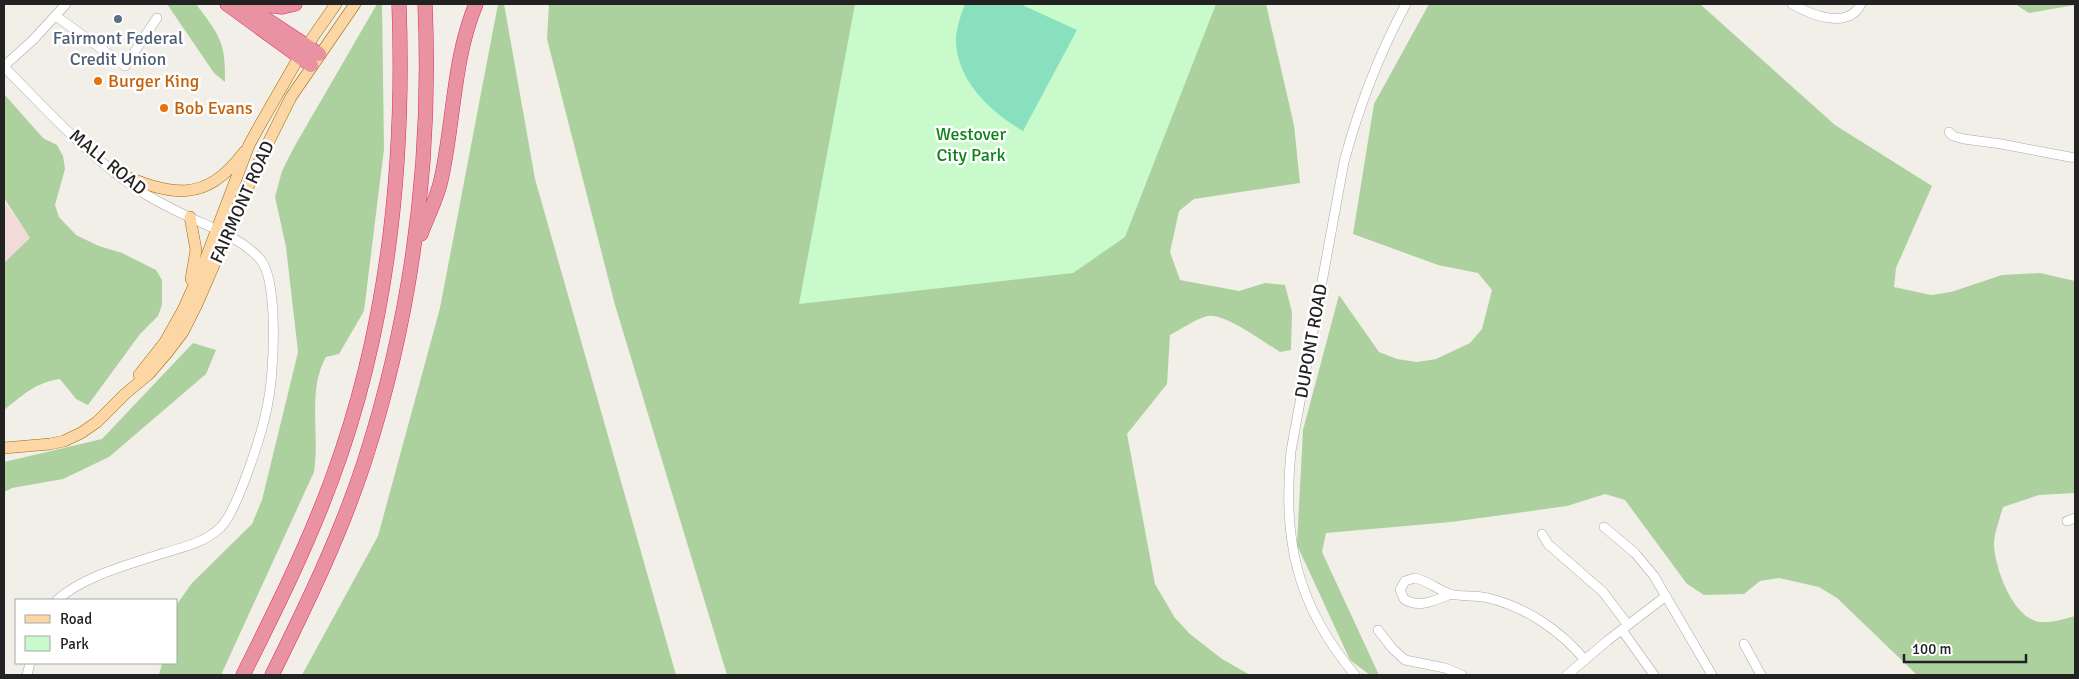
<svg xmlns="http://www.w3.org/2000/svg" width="2079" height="679" font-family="Signika,sans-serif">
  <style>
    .commercial { fill: #f2dad9 }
    .forest { fill: #add19e }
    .park { fill: #c8facc }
    .pitch { fill: #88e0be }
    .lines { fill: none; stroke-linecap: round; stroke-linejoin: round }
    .minor-casing { stroke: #a9a9a9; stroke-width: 10 }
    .major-casing { stroke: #a06b00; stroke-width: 12 }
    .highway-casing { stroke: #dc2a67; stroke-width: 15 }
    .minor { stroke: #fff; stroke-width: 9 }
    .major { stroke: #fcd6a4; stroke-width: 11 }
    .highway { stroke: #e892a2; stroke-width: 14 }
    .service-dot { fill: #5c6f8a; stroke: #fff; stroke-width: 2 }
    .food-dot { fill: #e8710a; stroke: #fff; stroke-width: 2 }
    .labels { text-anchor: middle; stroke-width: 5; stroke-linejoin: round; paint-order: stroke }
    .service-label { font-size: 18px; fill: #4e5e75; stroke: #fff }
    .food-label { font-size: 18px; fill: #c56008; stroke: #fff; text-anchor: start }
    .park-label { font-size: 18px; fill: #0c8416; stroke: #fff }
    .street-label { font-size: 18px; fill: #222; stroke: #fff }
  </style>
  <rect width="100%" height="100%" fill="#f2efe9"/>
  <polygon class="commercial" points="4,201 30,238 4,263"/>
  <g class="forest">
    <path d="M167,4H196C219,35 226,41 225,82L214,73Z"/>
    <path d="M377,4H382L384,149L364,311L339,354L326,357C307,390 320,435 314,472L221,675H159L162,663H176L177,604L192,583L252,524L262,500L298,352L286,247L275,197L282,171L293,149Z"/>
    <polygon points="498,4 504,4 535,179 676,675 302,675 378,536 440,308"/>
    <path d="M549,4H1266L1294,125L1300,183L1194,199L1179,211L1170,252L1180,280L1239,291L1265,283L1285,285L1292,312L1291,350L1280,352C1265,343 1225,313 1208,316C1197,318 1180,330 1170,335L1167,384L1127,434L1155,584L1175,618L1190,634L1222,659L1250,675H727L615,305L547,39Z"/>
    <path d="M1429,4H1700L1835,125L1932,186L1896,268L1894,287L1931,295L1951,292L2002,275L2040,273L2075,281V493L2039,495L2003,507C2000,518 1994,533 1994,545C1995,568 2013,620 2041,622C2052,623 2065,619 2075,616V675H1917L1837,598L1819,587L1779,578L1760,581L1744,594L1704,595L1687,584L1625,500L1605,494L1567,506L1451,522L1326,533L1322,552L1379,675H1370L1350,660L1297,545L1303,430L1339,295L1379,352L1397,359L1417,362L1436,359L1470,343L1482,329L1492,290L1478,273L1438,265L1353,234L1374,104Z"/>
    <polygon points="2015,4 2075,4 2075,5 2029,13"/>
    <path d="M4,94L43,138L57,145L63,156L65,169L55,205L59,217L76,235L99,246L122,253L156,270L162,280V305L158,316L140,334L88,405L76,399L60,379C34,383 23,395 4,410V263L30,238L4,198Z"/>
    <polygon points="193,343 216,350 206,374 109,457 63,479 12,488 4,492 4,462 102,439"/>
  </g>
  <polygon class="park" points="855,4 1216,4 1125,237 1073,273 799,304"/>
  <path class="pitch" d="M965,4H1020L1077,30L1023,131C990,112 955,79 956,38C957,26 961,14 965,4Z"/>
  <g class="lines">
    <g class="minor-casing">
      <g id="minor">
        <path d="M1792,4C1811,15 1848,30 1861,4"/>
        <polyline points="56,16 125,66 157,18"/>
        <polyline points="4,66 33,40 66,4"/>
        <path d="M4,67C46,109 88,156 137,189C154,200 172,209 189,217C214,229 241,238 260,259C279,281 274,373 268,402C264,428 238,509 221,527C206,542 184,547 164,553C130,564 84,576 57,600"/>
        <polyline points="1949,132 1953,136 1964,139 2001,144 2075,158"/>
        <polyline points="2067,521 2075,518"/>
        <polyline points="1604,527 1635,553 1654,576 1712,675"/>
        <polyline points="1542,534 1548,544 1603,592 1628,625"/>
        <path d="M1451,594C1436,600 1419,609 1404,599L1400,590L1405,581L1415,578C1428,581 1438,590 1450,594C1462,597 1476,595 1488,598C1526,607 1561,631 1585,660"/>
        <polyline points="1378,630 1392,648 1405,660 1445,668 1462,675"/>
        <polyline points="1622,630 1654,675"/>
        <polyline points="1744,644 1761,675"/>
        <polyline points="27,675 30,663"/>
        <path d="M1355,675C1297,606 1282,540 1291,451L1344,162C1359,106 1379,54 1406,4"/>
        <polyline points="1567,675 1607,641 1666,596"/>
      </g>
    </g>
    <g class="major-casing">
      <g id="major">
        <path d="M117,173C172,195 204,205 244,152"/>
        <polyline points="190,217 196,250 191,279"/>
        <polyline points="139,375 165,342 183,310 204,263 249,145 260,125 299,57 336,4"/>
        <polyline points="4,448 50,444 64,441 81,433 97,422 125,394 149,374 167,353 183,332 197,304 261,157 291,97 355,4"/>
      </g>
    </g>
    <g class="highway-casing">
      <g id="highway">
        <polyline points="227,4 311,65"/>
        <polyline points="243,4 319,54"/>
        <polyline points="257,4 282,7 295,4"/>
        <path d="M421,234C427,217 437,199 441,180C454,123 453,58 476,4"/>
        <path d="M243,675C275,611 307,547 332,479C388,328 405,164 399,4"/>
        <path d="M272,675C306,606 340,536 364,463C412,315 432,159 425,4"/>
      </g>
    </g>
    <use href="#minor" class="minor"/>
    <use href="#major" class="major"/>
    <use href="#highway" class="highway"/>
  </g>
  <circle class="service-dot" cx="118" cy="19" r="5"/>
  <g class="food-dot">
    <circle cx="98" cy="81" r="5"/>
    <circle cx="164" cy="108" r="5"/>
  </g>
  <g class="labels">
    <g class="service-label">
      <text x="118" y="44">Fairmont Federal<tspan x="118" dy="21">Credit Union</tspan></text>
    </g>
    <g class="food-label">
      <text x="108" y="87">Burger King</text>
      <text x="174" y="114">Bob Evans</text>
    </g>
    <g class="park-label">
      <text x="971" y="140">Westover<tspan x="971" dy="21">City Park</tspan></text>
    </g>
    <g class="street-label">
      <text transform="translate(108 162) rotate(39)" y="6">MALL ROAD</text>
      <text transform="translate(242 202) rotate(-66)" y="6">FAIRMONT ROAD</text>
      <text transform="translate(1311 341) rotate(-80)" y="6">DUPONT ROAD</text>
    </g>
  </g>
  <rect width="2079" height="679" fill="none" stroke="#222222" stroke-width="10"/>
  <rect x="15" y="599" width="162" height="65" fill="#ffffff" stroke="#a7a7a7"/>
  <rect x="25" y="615" width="25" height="8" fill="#fcd6a4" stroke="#a7a7a7"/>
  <text x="60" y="624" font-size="15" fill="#222222">Road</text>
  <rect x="25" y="636" width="25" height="15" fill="#c8facc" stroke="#a7a7a7"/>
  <text x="60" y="649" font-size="15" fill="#222222">Park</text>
  <path d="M1904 654v8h122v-8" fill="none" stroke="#222222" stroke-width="2.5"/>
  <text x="1912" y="654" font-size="15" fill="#222222" stroke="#ffffff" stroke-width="4" paint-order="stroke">100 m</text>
</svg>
